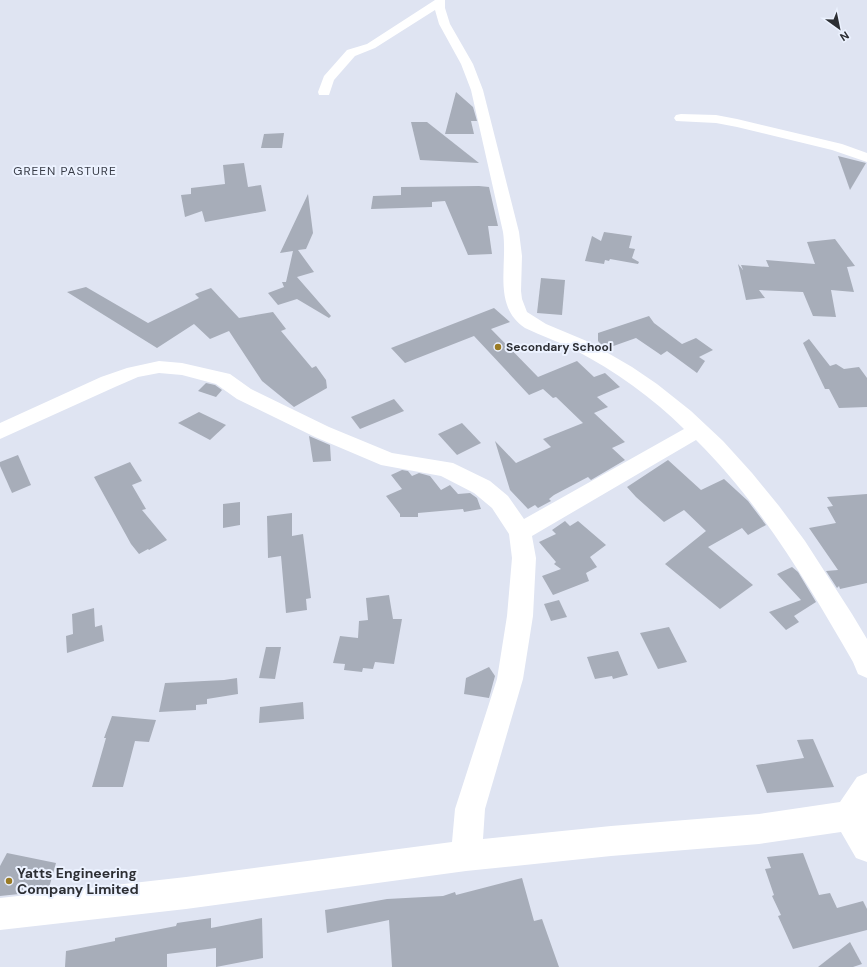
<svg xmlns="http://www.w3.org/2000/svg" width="867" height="967" font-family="'DM Sans',sans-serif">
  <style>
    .building { fill: #a7adb9 }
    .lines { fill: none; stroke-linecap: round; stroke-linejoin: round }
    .minor { fill: #fff; fill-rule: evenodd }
    .poi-dot { fill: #9a7b24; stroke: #ecf2ff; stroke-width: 1.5 }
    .labels { text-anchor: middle; stroke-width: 4; stroke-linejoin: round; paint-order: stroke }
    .far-quarter-label { font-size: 12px; letter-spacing: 1px; fill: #393d48; stroke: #ecf2ff }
    .poi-label { font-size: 12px; font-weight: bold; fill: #2d2f34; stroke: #ecf2ff; text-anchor: start }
    .near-poi-label { font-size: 14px; font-weight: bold; fill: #2d2f34; stroke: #ecf2ff; text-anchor: start }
  </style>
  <rect width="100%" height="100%" fill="#dfe4f2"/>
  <g class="building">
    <polygon points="456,92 473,107 477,121 471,121 474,134 445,134"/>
    <polygon points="411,122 427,122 479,163 420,160"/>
    <polygon points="284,133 282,148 261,148 264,134"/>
    <polygon points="838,156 866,163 850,190"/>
    <polygon points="244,163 248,187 261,185 266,211 205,222 202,211 185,217 181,195 191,194 191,188 225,184 223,165"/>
    <polygon points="479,186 489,187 498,226 488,226 492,254 468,255 445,201 432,202 432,207 371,209 373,196 401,195 401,187"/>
    <polygon points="308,194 313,233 306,249 298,250 314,272 297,277 331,316 329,318 297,299 278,305 268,293 284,287 282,282 286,282 293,251 280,253"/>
    <polygon points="604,232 632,236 629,248 635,249 632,258 639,262 638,264 610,259 609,261 605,260 604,264 585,261 592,236 601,241"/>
    <polygon points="835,239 855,266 847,267 854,292 831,290 836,317 813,316 803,292 759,290 765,298 746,300 738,264 743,270 741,265 769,267 766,260 815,264 807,242"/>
    <polygon points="541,278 565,280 562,315 537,313"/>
    <polygon points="86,287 148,323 199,298 195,294 211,288 239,318 273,312 286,329 281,331 312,368 316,366 326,380 327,388 294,407 262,381 229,331 210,339 194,324 157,348 67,292"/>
    <polygon points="494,308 510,322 491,329 538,377 577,361 594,377 605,373 620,387 597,397 608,407 594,413 625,442 612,448 625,460 591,480 588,477 554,495 549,499 551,501 538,508 535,505 528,509 510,490 495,441 516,463 551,447 543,439 583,423 556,397 553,398 543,389 529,395 474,336 405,363 391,348"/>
    <polygon points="649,316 654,323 682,344 696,338 713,350 699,357 705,361 697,373 667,351 661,355 636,338 605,349 598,341 598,333"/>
    <polygon points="809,339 830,366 836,364 844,369 859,367 867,378 867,407 839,408 829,389 825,389 803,343"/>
    <polygon points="206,383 215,385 222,390 216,397 198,391"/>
    <polygon points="394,399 404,411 360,429 351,417"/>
    <polygon points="199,412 226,425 210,440 178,423"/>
    <polygon points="462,423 481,443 457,455 438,434"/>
    <polygon points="309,436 330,445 331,461 313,462"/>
    <polygon points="18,455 31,485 12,493 0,466 0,462"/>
    <polygon points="668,460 701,490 724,479 748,501 766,525 748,535 742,528 708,547 753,585 720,609 665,564 706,531 684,510 664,522 636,497 627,487"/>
    <polygon points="130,462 142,481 132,485 146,509 142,510 167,540 149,550 148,549 139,554 131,544 94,477"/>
    <polygon points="402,470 408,471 412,476 419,473 430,476 441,490 450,485 458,494 470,493 477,498 481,509 464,512 463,509 418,513 418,517 400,517 400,514 386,496 402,489 391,475"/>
    <polygon points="867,494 867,583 840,589 839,586 837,588 826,571 838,570 809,528 836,523 827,507 833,506 827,497"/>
    <polygon points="240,502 240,525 223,528 223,504"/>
    <polygon points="292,513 292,536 303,534 311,598 306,599 307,610 286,613 281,556 268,558 267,516"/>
    <polygon points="565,521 570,526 578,521 606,545 590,557 597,567 586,573 589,581 553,595 542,576 561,569 554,564 556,562 539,542 556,534 552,530"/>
    <polygon points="792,567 798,572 816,602 794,616 799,622 786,630 769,612 801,600 777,574"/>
    <polygon points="389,595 393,619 402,619 394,664 375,662 373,669 363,668 362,672 344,670 345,664 333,663 340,636 358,638 359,621 368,620 366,598"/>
    <polygon points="559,600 567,617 551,621 544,604"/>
    <polygon points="94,608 95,627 102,625 104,641 67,653 66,636 73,634 72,614"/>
    <polygon points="669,627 687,662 658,669 640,633"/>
    <polygon points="266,647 281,647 275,679 259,678"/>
    <polygon points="618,651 628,675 613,679 612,676 595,679 587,657"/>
    <polygon points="489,667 495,676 489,698 464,694 466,678"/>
    <polygon points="237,678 238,694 207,699 207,704 196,705 196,710 159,712 165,683 224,680"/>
    <polygon points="303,702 304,719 259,723 260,707"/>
    <polygon points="112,716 156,720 149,742 135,741 123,787 92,787 106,738 104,738"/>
    <polygon points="813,739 834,787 767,793 756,765 804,758 797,740"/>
    <polygon points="7,853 56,863 48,891 0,896 0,866"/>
    <polygon points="803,853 819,895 830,893 837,908 863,901 867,909 867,930 793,949 778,916 781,915 772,896 774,895 765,869 771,868 767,857"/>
    <polygon points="522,878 534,921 542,919 559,967 392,967 389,920 327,933 325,910 387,899 443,896 455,892 456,895"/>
    <polygon points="211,918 211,928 262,918 263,958 216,967 216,948 167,954 167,967 65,967 66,951 115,941 115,938 176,926 177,923"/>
    <polygon points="850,942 862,964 853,967 818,967"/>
  </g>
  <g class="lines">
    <g class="minor">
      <path d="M435,0H445V8L450,24L473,64L483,90L519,232L522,256L521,291L522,299L527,312L546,324L589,342L632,367L657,384L691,411L723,441L752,473L779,506L805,541L852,614L867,639V678L858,674L853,662C808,584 761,504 696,440L532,536L536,558L533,616L523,679L485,809L483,839L611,826L759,814L840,802L857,777L867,773V862L856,858L841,832L759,844L611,856L466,871L186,909L0,930V898L186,877L452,842L455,809L497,679L507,616L512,558L509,534L492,508L474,493L441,476L381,465L315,437L237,399L216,384L182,375L159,373L138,377L115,387L0,439V423L101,377L127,368L159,361L182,363L230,374L251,389L329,427L392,453L453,463L490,481L508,496L524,519L684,429C653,398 615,371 575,350C559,342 542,336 525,328C492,306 508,265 503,232L471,90L461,64L439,24L435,10L375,48L355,56L334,80L329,95H319L318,92L324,76L347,50L367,44Z"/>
      <polygon points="681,114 716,115 737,119 842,144 867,153 867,162 832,150 737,127 716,123 676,121 674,118 676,115"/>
    </g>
  </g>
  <g class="poi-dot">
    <circle cx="498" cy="347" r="4"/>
    <circle cx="9" cy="881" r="4"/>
  </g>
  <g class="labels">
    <g class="far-quarter-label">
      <text x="65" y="175">GREEN PASTURE</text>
    </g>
    <g class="poi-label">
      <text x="506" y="351">Secondary School</text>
    </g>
    <g class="near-poi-label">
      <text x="17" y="878">Yatts Engineering<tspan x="17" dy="16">Company Limited</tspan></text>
    </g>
  </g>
  <g transform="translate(839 28) rotate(147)" stroke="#ecf2ff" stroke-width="3" paint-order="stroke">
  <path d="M0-3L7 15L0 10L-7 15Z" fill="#2d2f34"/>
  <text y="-6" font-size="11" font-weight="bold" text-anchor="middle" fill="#2d2f34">N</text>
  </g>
</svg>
